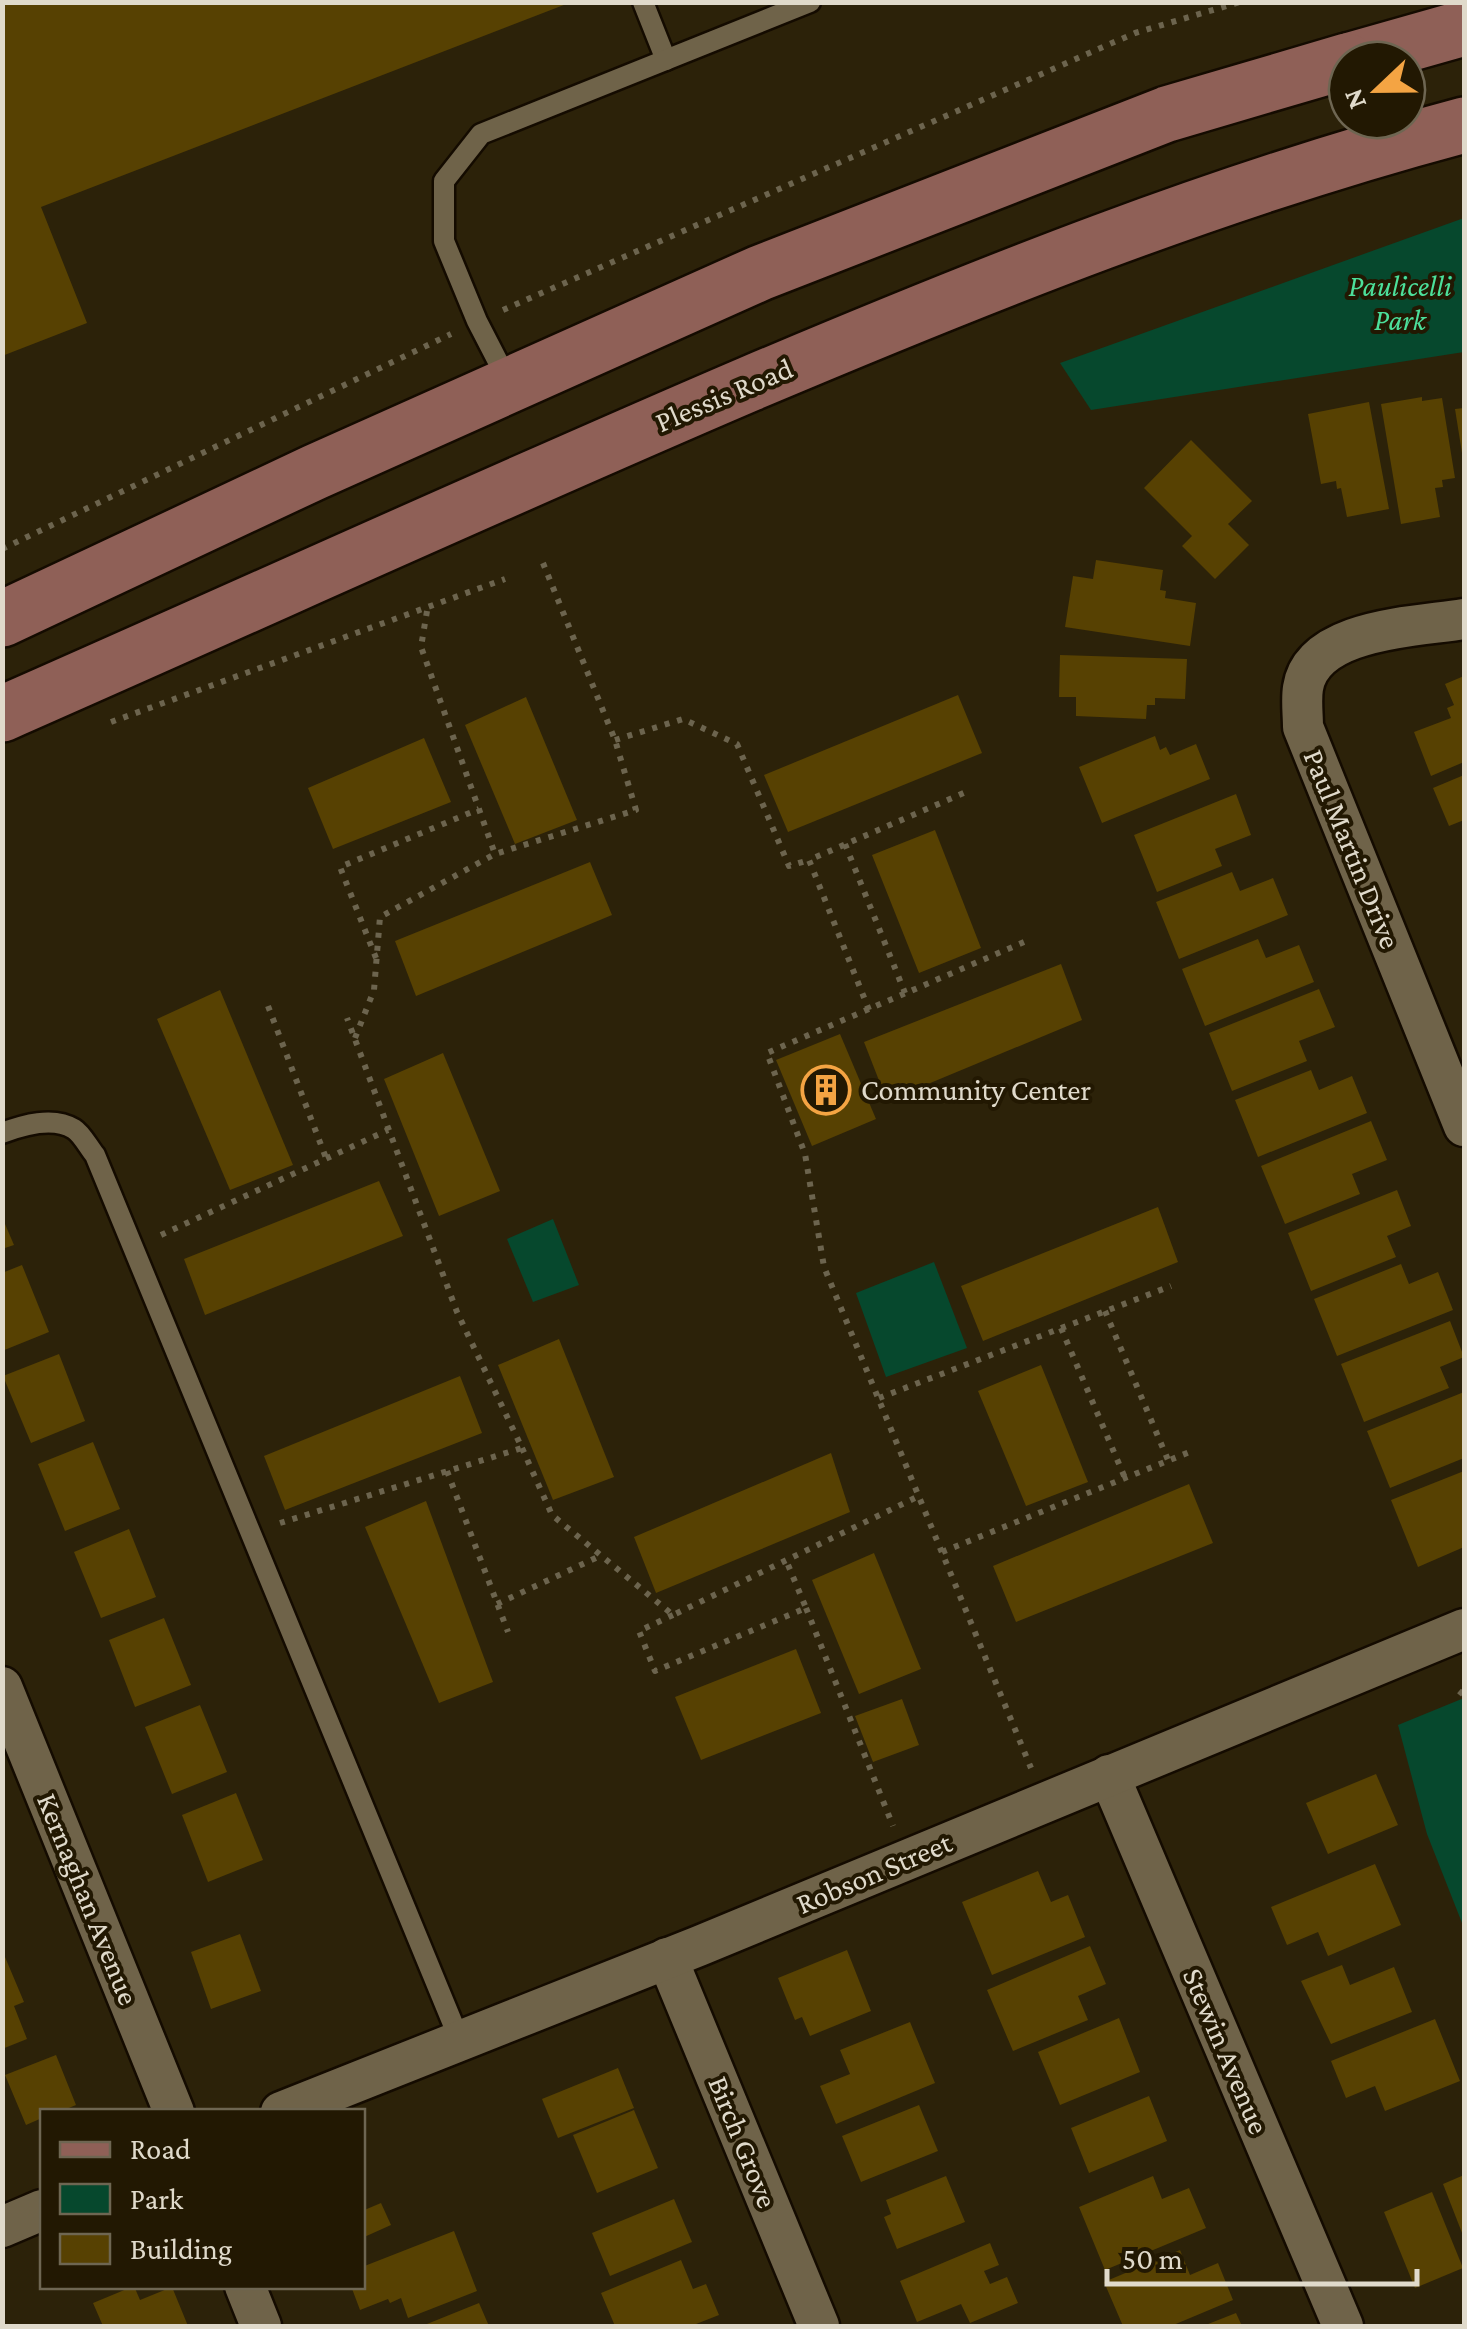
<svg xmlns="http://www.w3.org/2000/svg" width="1467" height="2329" font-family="'Crimson Pro',serif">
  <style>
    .green { fill: #06482d }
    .building { fill: #574102 }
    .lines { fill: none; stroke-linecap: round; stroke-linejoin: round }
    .lane-casing { stroke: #140b00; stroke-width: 25 }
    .street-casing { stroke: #140b00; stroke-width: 45 }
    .secondary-casing { stroke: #140b00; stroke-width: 60 }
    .path { stroke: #6c644e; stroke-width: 6; stroke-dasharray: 5 8; stroke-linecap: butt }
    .lane { stroke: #6f6349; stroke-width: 20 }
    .street { stroke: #6f6349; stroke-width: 40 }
    .secondary { stroke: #8f6057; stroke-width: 55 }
    .labels { text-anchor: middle; stroke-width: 8; stroke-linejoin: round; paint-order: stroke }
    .park-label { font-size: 30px; font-style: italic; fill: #4ce09b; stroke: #221802 }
    .street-label { font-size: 30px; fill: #e0dacb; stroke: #221802 }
    .poi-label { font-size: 30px; fill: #e0dacb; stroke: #221802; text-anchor: start }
  </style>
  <rect width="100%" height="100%" fill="#2c2209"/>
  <g class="green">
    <polygon points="1464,218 1464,352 1091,410 1060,363"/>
    <polygon points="553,1219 579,1285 533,1302 507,1239"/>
    <polygon points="934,1262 967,1348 886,1377 856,1293"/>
    <polygon points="1464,1698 1464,1928 1427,1834 1398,1725"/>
  </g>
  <g class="building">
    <polygon points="2,2 569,2 569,3 41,207 87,323 2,356"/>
    <polygon points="1422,397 1422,401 1442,398 1455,478 1442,480 1443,487 1435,488 1440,517 1401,524 1381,404"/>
    <polygon points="1369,402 1389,509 1347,517 1341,488 1337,489 1336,481 1321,484 1308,414"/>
    <polygon points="1464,408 1464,453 1462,453 1455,409"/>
    <polygon points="1191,440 1252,501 1228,524 1249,545 1215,579 1182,546 1192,536 1144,488"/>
    <polygon points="1096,560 1163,570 1160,590 1166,591 1165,598 1196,603 1190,646 1065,627 1073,576 1093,579"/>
    <polygon points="1060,655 1187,659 1185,699 1155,698 1155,705 1147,705 1146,719 1076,716 1076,697 1059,697"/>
    <polygon points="1464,676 1464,762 1431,776 1414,732 1451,718 1447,708 1454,705 1445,684"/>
    <polygon points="958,695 982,753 788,832 764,775"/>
    <polygon points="526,697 577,820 515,844 465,725"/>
    <polygon points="1155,736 1160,750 1166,747 1170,755 1196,744 1210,779 1102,823 1079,767"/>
    <polygon points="424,738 451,802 333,849 308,788"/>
    <polygon points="1464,775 1464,820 1449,826 1433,788"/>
    <polygon points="1236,794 1251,835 1215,849 1222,866 1157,892 1134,835"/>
    <polygon points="935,830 981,948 919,973 872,855"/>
    <polygon points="590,862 612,915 416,996 395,941"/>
    <polygon points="1232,872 1240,891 1273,878 1288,915 1179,959 1156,902"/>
    <polygon points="1258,939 1266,958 1299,945 1314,982 1205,1026 1182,969"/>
    <polygon points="1061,964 1082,1020 887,1101 864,1042"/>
    <polygon points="1319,989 1335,1027 1299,1041 1307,1061 1232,1091 1209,1033"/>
    <polygon points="220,990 293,1165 230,1190 157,1019"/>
    <polygon points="840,1034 876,1119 812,1146 776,1060"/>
    <polygon points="443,1053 500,1191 439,1216 384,1079"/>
    <polygon points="1311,1070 1319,1090 1352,1076 1367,1113 1258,1157 1235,1100"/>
    <polygon points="1371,1121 1387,1160 1352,1174 1360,1194 1285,1224 1261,1166"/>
    <polygon points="379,1181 403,1236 205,1315 184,1259"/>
    <polygon points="1397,1190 1411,1226 1387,1236 1396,1257 1311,1291 1288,1233"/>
    <polygon points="1158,1207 1178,1262 983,1341 961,1286"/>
    <polygon points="2,1217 14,1245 2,1249"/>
    <polygon points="1401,1264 1409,1284 1438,1272 1453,1310 1337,1356 1314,1299"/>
    <polygon points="22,1265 49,1332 2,1351 2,1273"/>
    <polygon points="1450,1321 1464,1357 1440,1367 1449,1388 1364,1422 1341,1364"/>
    <polygon points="559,1339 614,1477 553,1500 498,1365"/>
    <polygon points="59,1354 85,1421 31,1443 3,1376"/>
    <polygon points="1041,1365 1088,1482 1026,1506 978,1391"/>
    <polygon points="460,1376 482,1433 285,1510 264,1456"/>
    <polygon points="1464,1392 1464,1458 1390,1488 1367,1431"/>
    <polygon points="93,1442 120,1509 65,1531 38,1464"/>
    <polygon points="831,1453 850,1512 656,1593 634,1537"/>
    <polygon points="1464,1471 1464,1547 1418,1567 1391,1500"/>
    <polygon points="1189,1484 1213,1543 1016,1622 993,1566"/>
    <polygon points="426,1501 493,1682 439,1703 365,1527"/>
    <polygon points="129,1529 156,1597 101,1618 74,1552"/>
    <polygon points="874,1553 921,1669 859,1694 812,1580"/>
    <polygon points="164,1618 191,1685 135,1707 109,1640"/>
    <polygon points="796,1649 821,1713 701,1760 675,1697"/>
    <polygon points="902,1699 919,1745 873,1762 855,1716"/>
    <polygon points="200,1705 227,1772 172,1794 145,1727"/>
    <polygon points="1376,1774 1398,1825 1328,1854 1306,1803"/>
    <polygon points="236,1793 263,1860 208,1882 182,1815"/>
    <polygon points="1375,1864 1401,1925 1328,1956 1318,1932 1287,1945 1271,1907"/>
    <polygon points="1038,1871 1051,1902 1068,1895 1085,1937 992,1975 962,1902"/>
    <polygon points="240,1934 261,1991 211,2009 191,1952"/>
    <polygon points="1090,1946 1106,1984 1078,1996 1088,2020 1013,2051 987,1990"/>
    <polygon points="847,1950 871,2011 810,2036 802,2017 795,2020 778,1978"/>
    <polygon points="5,1957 24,2002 14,2006 27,2039 2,2049 2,1958"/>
    <polygon points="1342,1965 1350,1985 1394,1967 1412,2012 1331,2044 1301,1981"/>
    <polygon points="1119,2018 1140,2072 1060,2105 1038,2052"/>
    <polygon points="1435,2019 1460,2081 1385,2111 1375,2086 1346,2098 1331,2061"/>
    <polygon points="910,2022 935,2083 836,2124 820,2086 850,2074 840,2050"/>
    <polygon points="56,2055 76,2105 59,2112 42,2112 42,2118 26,2125 5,2075"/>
    <polygon points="618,2068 634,2108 558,2138 542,2099"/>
    <polygon points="1149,2096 1167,2141 1089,2173 1071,2128"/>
    <polygon points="919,2105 938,2151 861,2182 842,2136"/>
    <polygon points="634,2110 658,2168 597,2193 573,2135"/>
    <polygon points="1464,2175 1464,2238 1443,2184"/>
    <polygon points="946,2176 965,2222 897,2249 884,2217 891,2214 886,2200"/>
    <polygon points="1153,2176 1162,2199 1189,2188 1206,2228 1105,2270 1079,2207"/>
    <polygon points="1432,2192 1463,2268 1415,2288 1384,2212"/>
    <polygon points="674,2199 692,2242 610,2276 592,2233"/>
    <polygon points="381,2203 391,2225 362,2238 362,2211"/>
    <polygon points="454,2231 477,2291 408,2318 401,2298 390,2303 388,2299 360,2310 351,2286 362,2286 362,2267"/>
    <polygon points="990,2243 999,2265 984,2271 990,2284 1007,2277 1018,2303 970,2323 961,2304 917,2322 900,2281"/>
    <polygon points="1180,2250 1190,2275 1218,2263 1233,2300 1171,2326 1123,2326 1104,2282"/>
    <polygon points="681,2260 693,2289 706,2284 719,2315 691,2326 615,2326 601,2293"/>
    <polygon points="134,2286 140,2300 172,2287 188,2326 103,2326 93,2303"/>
    <polygon points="479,2303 489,2326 422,2326"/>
    <polygon points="1236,2313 1242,2326 1203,2326"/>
  </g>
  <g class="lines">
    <g class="lane-casing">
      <g id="lane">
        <polyline points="643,2 666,60"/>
        <polyline points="509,383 477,321 444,241 444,181 481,134 810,2"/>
        <path d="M2,1133C23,1125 53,1116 74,1129C82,1134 89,1148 95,1155L460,2041"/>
      </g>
    </g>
    <g class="street-casing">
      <g id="street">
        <path d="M1464,619C1417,627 1312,628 1303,688C1301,700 1303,715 1303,727L1464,1126"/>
        <polyline points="2,1687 174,2112"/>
        <polyline points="1109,1775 1343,2326"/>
        <polyline points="667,1958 819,2326"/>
        <polyline points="281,2112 699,1946 1464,1629"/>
        <polyline points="2,2227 42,2210"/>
        <polyline points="245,2286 261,2326"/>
      </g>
    </g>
    <g class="secondary-casing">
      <g id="secondary">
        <polyline points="1351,60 1464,28"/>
        <polyline points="2,619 315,472 760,273 1167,114 1347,61"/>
        <path d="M2,714C252,604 499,491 749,384C983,285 1219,190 1464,125"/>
      </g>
    </g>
    <g class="path">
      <polyline points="503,310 1135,33 1240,2"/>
      <polyline points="2,549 451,334"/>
      <polyline points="427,611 421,647 495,854"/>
      <polyline points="111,722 505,579"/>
      <polyline points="615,740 683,719 737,744 789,866 809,860"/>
      <polyline points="845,844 905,993"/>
      <polyline points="1024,942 767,1053 805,1154 824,1267 1031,1768"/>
      <polyline points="376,958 340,867 479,809"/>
      <polyline points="268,1006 326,1158"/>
      <polyline points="869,1010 809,860 966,792"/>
      <polyline points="355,1038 374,990 380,917 495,854 636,810 615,740 543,563"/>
      <polyline points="161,1235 388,1130"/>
      <polyline points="1105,1311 1168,1460"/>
      <polyline points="1061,1328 1125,1478"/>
      <polyline points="879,1398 1171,1286"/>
      <polyline points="522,1448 552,1515 673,1615 919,1496"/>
      <polyline points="447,1471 508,1632"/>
      <polyline points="280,1523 522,1448 457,1312 347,1018"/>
      <polyline points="942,1552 1192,1451"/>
      <polyline points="497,1604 600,1556"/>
      <polyline points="806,1608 893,1826"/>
      <polyline points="673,1615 639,1631 655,1671 806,1608 786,1560"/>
      <polyline points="1459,1691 1464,1695"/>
    </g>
    <use href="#lane" class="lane"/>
    <use href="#street" class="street"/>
    <use href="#secondary" class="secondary"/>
  </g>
  <defs>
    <g id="building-ring" transform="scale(2.5)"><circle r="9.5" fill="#221802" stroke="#f4a443" stroke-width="1.5"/><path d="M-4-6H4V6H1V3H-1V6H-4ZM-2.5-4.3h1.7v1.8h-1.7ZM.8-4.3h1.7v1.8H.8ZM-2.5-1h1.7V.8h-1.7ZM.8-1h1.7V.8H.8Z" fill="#f4a443"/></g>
  </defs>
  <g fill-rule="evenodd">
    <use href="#building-ring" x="826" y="1090"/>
  </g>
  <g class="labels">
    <g class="park-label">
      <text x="1400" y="296">Paulicelli<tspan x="1400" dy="34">Park</tspan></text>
    </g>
    <g class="street-label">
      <text transform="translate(724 395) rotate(-23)" y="10">Plessis Road</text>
      <text transform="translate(1352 849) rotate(68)" y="10">Paul Martin Drive</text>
      <text transform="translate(874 1873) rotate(-23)" y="10">Robson Street</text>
      <text transform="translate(88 1899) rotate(68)" y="10">Kernaghan Avenue</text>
      <text transform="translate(1226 2051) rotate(67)" y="10">Stewin Avenue</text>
      <text transform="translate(743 2142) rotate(68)" y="10">Birch Grove</text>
    </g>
    <g class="poi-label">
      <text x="861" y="1100">Community Center</text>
    </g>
  </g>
  <rect width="1467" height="2329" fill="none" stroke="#e0dacb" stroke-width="10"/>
  <rect x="40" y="2109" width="325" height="180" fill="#221802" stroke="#6e6652" stroke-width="2.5"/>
  <rect x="60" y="2142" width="50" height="15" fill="#8f6057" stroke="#6e6652" stroke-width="2.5"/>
  <text x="130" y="2159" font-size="30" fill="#e0dacb">Road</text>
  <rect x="60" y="2184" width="50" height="30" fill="#06482d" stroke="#6e6652" stroke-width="2.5"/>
  <text x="130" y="2209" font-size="30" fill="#e0dacb">Park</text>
  <rect x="60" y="2234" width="50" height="30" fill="#574102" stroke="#6e6652" stroke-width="2.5"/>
  <text x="130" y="2259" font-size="30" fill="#e0dacb">Building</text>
  <g transform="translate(1377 90) rotate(248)"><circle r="48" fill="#221802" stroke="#6e6652" stroke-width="2.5"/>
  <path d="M0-8L18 38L0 25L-18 38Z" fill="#f4a443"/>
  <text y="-15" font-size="28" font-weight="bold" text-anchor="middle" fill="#e0dacb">N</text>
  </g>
  <path d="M1107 2269v15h310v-15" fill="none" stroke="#e0dacb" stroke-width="5"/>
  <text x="1122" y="2269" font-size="30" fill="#e0dacb" stroke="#221802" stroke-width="8" paint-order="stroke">50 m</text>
</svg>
